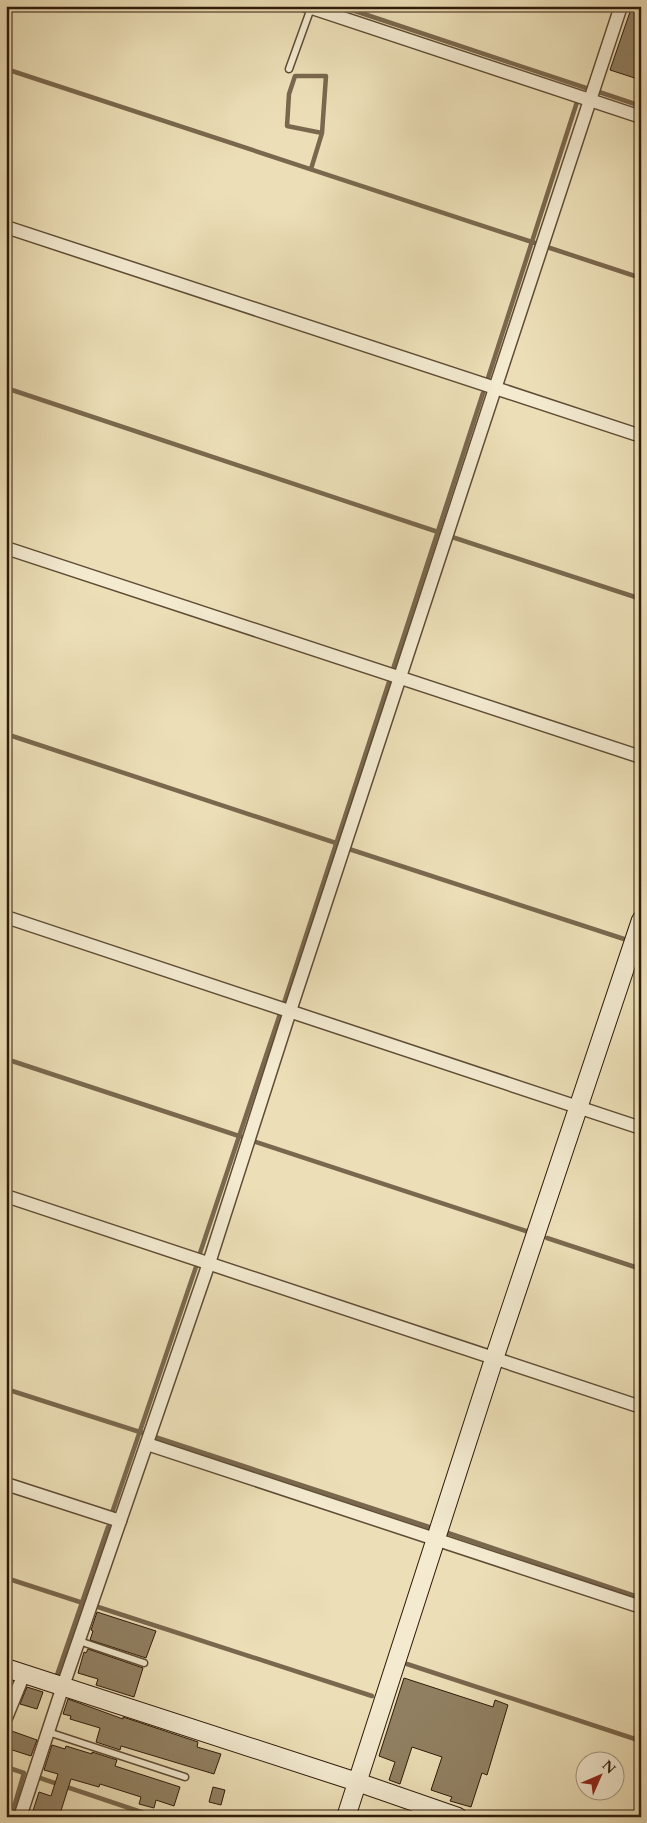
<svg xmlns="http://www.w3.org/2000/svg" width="647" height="1823" font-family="Cardo,serif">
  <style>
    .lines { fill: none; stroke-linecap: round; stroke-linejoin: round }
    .stream { stroke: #7a684e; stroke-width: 4.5 }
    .building { fill: #918163; stroke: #2f1b09 }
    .lane-casing { stroke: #5e4c34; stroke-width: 9 }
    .street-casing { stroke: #5e4c34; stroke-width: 15 }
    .secondary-casing { stroke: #2f1b09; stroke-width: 20 }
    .lane { stroke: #f3ead0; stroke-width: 6 }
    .street { stroke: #f3ead0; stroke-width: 12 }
    .secondary { stroke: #f3ead0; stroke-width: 18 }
  </style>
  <rect width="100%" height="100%" fill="#ecdfb7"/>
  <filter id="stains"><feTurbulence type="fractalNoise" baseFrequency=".004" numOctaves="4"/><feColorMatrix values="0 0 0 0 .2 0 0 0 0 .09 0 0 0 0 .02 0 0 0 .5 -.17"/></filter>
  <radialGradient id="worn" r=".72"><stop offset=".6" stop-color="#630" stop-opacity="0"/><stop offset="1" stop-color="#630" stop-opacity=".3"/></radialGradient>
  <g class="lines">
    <g class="stream">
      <polyline points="340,6 586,88"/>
      <polyline points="6,69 535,243"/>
      <polyline points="599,92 641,106"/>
      <polyline points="311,169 322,133 326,76 295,76 289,94 287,126 322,133"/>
      <polyline points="547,247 641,278"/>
      <polyline points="488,378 577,102"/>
      <polyline points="6,388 441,533"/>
      <polyline points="452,537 641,599"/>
      <polyline points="393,669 483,393"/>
      <polyline points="6,734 336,843"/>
      <polyline points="349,849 624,939"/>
      <polyline points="284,1003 389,682"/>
      <polyline points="6,1059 242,1137"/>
      <polyline points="253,1141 529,1232"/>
      <polyline points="547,1238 641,1269"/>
      <polyline points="200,1253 280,1014"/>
      <polyline points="6,1389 143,1433"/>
      <polyline points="155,1437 429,1527"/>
      <polyline points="112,1513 197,1264"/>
      <polyline points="448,1533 641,1598"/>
      <polyline points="6,1578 83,1603"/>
      <polyline points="98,1607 372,1696"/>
      <polyline points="407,1664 641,1741"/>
      <polyline points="57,1675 108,1527"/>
      <polyline points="6,1767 24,1773 11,1817"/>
      <polyline points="40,1778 156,1817"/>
    </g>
  </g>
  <g class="building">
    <polygon points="632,6 641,6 641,80 610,70"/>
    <polygon points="97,1612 156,1631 146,1658 90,1640 93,1631 91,1630"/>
    <polygon points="88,1649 143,1668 134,1697 96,1685 98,1679 78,1673 84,1652 86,1653"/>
    <polygon points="404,1678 493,1707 495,1700 508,1705 487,1775 482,1773 471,1807 450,1801 452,1797 431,1790 442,1757 412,1747 400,1784 389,1780 395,1762 379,1756"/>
    <polygon points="27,1687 43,1692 37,1709 20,1704"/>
    <polygon points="68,1699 123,1719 123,1717 198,1742 197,1747 221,1754 214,1774 121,1746 120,1750 96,1742 100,1728 70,1719 71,1716 63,1714"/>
    <polygon points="6,1729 37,1740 31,1756 6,1748"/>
    <polygon points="52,1745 65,1749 66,1746 92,1754 92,1752 117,1760 115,1766 180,1787 174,1806 156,1800 154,1808 139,1804 141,1797 100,1784 99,1787 71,1779 59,1817 31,1817 39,1792 51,1796 58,1774 44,1770"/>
    <polygon points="213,1787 225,1790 221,1805 209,1802"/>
  </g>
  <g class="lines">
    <g class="lane-casing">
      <g id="lane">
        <polyline points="289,69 311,8"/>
        <polyline points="79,1641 144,1663"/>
        <polyline points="48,1732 185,1777"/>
      </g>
    </g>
    <g class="street-casing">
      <g id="street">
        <polyline points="306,6 641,117"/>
        <polyline points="6,227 641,436"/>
        <polyline points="6,548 641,757"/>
        <polyline points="6,917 641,1128"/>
        <polyline points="6,1196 641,1407"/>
        <polyline points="147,1444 641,1607"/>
        <polyline points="6,1484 120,1521"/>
        <polyline points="6,1718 24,1674"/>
        <polyline points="20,1817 63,1686 209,1263 290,1011 621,6"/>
      </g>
    </g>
    <g class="secondary-casing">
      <g id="secondary">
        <polyline points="6,1668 357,1782 458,1817"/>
        <polyline points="346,1817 494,1359 641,920"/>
      </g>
    </g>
    <use href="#lane" class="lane"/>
    <use href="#street" class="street"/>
    <use href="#secondary" class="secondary"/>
  </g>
  <rect width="647" height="1823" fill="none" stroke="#ecdfb7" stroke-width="25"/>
  <rect x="8" y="8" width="632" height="1808" fill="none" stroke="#2f1b09" stroke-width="2.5"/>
  <rect x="12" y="12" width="622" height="1798" fill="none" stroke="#2f1b09"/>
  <g transform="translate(600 1776) rotate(45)"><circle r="24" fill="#f3ead0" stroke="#a59780"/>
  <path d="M0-4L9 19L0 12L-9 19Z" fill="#8f2418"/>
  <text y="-8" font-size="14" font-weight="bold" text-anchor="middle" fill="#2f1b09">N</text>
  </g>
  <rect width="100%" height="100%" filter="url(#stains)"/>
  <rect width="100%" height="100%" fill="url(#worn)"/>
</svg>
